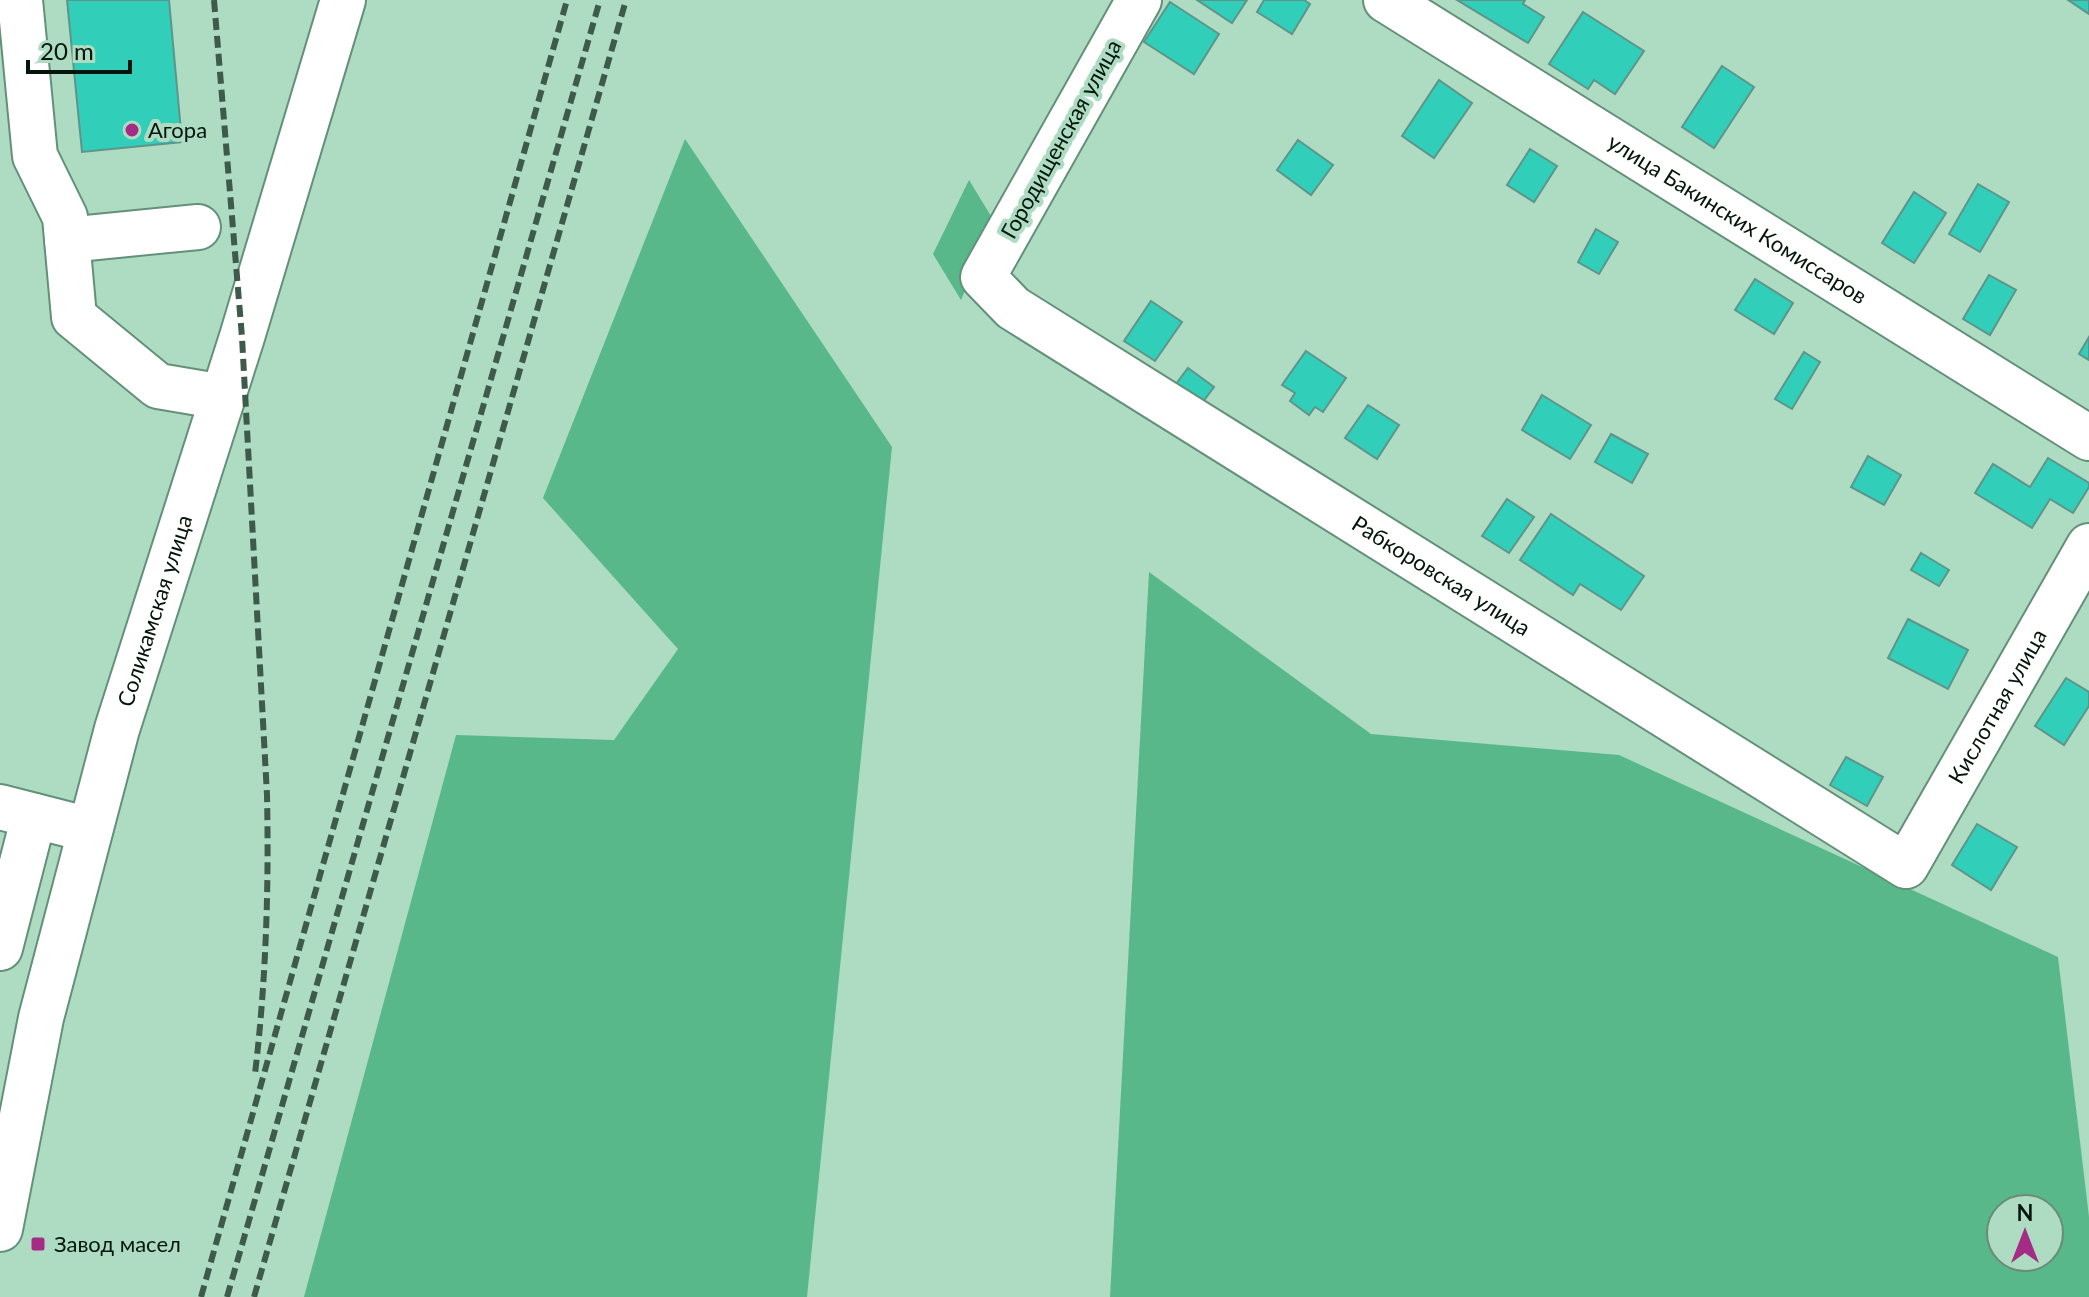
<svg xmlns="http://www.w3.org/2000/svg" width="2089" height="1297" font-family="Lato,sans-serif">
  <style>
    .green { fill: #58b88a; fill-rule: evenodd }
    .building { fill: #31cfb9; stroke: #5e958a; stroke-width: 2 }
    .lines { fill: none; stroke-linecap: round; stroke-linejoin: round }
    .minor-casing { stroke: #649079; stroke-width: 48 }
    .major-casing { stroke: #649079; stroke-width: 48 }
    .minor { stroke: #fff; stroke-width: 44 }
    .major { stroke: #fff; stroke-width: 44 }
    .rail { stroke: #3e5a4b; stroke-width: 6; stroke-dasharray: 12 6; stroke-linecap: butt }
    .poi-dot { fill: #a42c84; stroke: #addcc2; stroke-width: 3 }
    .labels { text-anchor: middle; stroke-width: 8; stroke-linejoin: round; paint-order: stroke }
    .poi-label { font-size: 22px; fill: #04150c; stroke: #addcc2; text-anchor: start }
    .street-label { font-size: 22px; fill: #04150c; stroke: #addcc2 }
  </style>
  <rect width="100%" height="100%" fill="#addcc2"/>
  <g class="green">
    <polygon points="685,139 892,447 807,1297 304,1297 456,735 614,740 678,649 543,498"/>
    <polygon points="969,180 994,221 961,300 933,254"/>
    <path d="M1149,572L1371,734L1619,755L2058,957L2089,1217V1297H1110ZM2001,1209H2049V1257H2001Z"/>
  </g>
  <g class="building">
    <polygon points="67,0 169,0 182,142 82,152"/>
    <polygon points="1197,0 1247,0 1232,23"/>
    <polygon points="1264,0 1304,0 1310,4 1292,34 1257,12"/>
    <polygon points="1457,0 1525,0 1523,4 1544,17 1528,43"/>
    <polygon points="2068,0 2089,0 2089,14"/>
    <polygon points="1170,2 1219,34 1194,74 1144,42"/>
    <polygon points="1583,12 1644,51 1615,94 1594,80 1588,89 1549,64"/>
    <polygon points="1722,66 1754,87 1714,148 1682,127"/>
    <polygon points="1439,80 1472,103 1434,158 1402,136"/>
    <polygon points="1298,140 1333,165 1311,195 1277,170"/>
    <polygon points="1530,149 1557,166 1534,202 1507,185"/>
    <polygon points="1978,184 2009,202 1980,252 1949,234"/>
    <polygon points="1914,192 1946,213 1914,263 1882,243"/>
    <polygon points="1596,229 1618,242 1599,274 1578,262"/>
    <polygon points="1989,275 2016,290 1990,335 1963,319"/>
    <polygon points="1755,279 1793,303 1774,334 1735,310"/>
    <polygon points="1151,301 1182,322 1155,361 1124,341"/>
    <polygon points="2089,337 2089,360 2079,354"/>
    <polygon points="1306,351 1346,378 1323,412 1315,407 1309,415 1290,401 1295,393 1282,385"/>
    <polygon points="1804,352 1820,362 1792,409 1775,399"/>
    <polygon points="1188,368 1214,387 1202,403 1176,384"/>
    <polygon points="1542,395 1591,425 1570,459 1522,430"/>
    <polygon points="1368,405 1399,425 1377,459 1345,438"/>
    <polygon points="1611,434 1648,454 1632,483 1595,462"/>
    <polygon points="1868,456 1901,475 1884,505 1851,487"/>
    <polygon points="2048,458 2089,483 2089,487 2073,513 2050,499 2032,528 1975,493 1993,464 2030,487"/>
    <polygon points="1507,499 1534,517 1509,553 1482,536"/>
    <polygon points="1551,514 1644,576 1621,610 1580,584 1573,595 1520,560"/>
    <polygon points="1921,553 1949,570 1939,586 1911,570"/>
    <polygon points="1908,619 1968,650 1948,689 1888,658"/>
    <polygon points="2066,678 2089,692 2089,706 2064,745 2035,726"/>
    <polygon points="1846,757 1883,777 1867,806 1830,785"/>
    <polygon points="1977,824 2017,847 1991,890 1952,865"/>
  </g>
  <g class="lines">
    <g class="minor-casing">
      <g id="minor">
        <polyline points="20,0 35,156 65,217 74,317 158,386 223,397"/>
        <path id="s1" d="M1139,0L983,277L1013,308L1906,866L2089,546"/>
        <path id="s2" d="M1386,0L2089,438"/>
        <polyline points="67,240 198,227"/>
        <polyline points="0,807 90,830"/>
        <polyline points="0,948 34,816"/>
      </g>
    </g>
    <g class="major-casing">
      <g id="major">
        <path id="s3" d="M0,1229L41,1018L117,729L242,337L343,0"/>
      </g>
    </g>
    <use href="#minor" class="minor"/>
    <use href="#major" class="major"/>
    <g class="rail">
      <path d="M214,0L242,337L267,795C269,888 266,981 255,1074"/>
      <polyline points="201,1297 567,0"/>
      <polyline points="227,1297 600,0"/>
      <polyline points="254,1297 626,0"/>
    </g>
  </g>
  <g class="poi-dot">
    <circle cx="132" cy="130" r="8"/>
    <rect x="30" y="1236" width="16" height="16" rx="4"/>
  </g>
  <g class="labels">
    <g class="poi-label">
      <text x="148" y="138">Агора</text>
      <text x="54" y="1252">Завод масел</text>
    </g>
    <g class="street-label">
      <text transform="translate(1061 139) rotate(-61)" y="8">Городищенская улица</text>
      <text dy="8" stroke="none"><textPath href="#s2" startOffset="414">улица Бакинских Комиссаров</textPath></text>
      <text dy="8" stroke="none"><textPath href="#s1" startOffset="866">Рабкоровская улица</textPath></text>
      <text dy="8" stroke="none"><textPath href="#s3" startOffset="638">Соликамская улица</textPath></text>
      <text dy="8" stroke="none"><textPath href="#s1" startOffset="1598">Кислотная улица</textPath></text>
    </g>
  </g>
  <g transform="translate(2025 1233)"><circle r="38" fill="#addcc2" stroke="#698c79" stroke-width="2"/>
  <path d="M0-6L14 30L0 20L-14 30Z" fill="#a42c84"/>
  <text y="-12" font-size="22" font-weight="bold" text-anchor="middle" fill="#04150c">N</text>
  </g>
  <path d="M28 60v12h102v-12" fill="none" stroke="#04150c" stroke-width="4"/>
  <text x="40" y="60" font-size="24" fill="#04150c" stroke="#addcc2" stroke-width="6" paint-order="stroke">20 m</text>
</svg>
